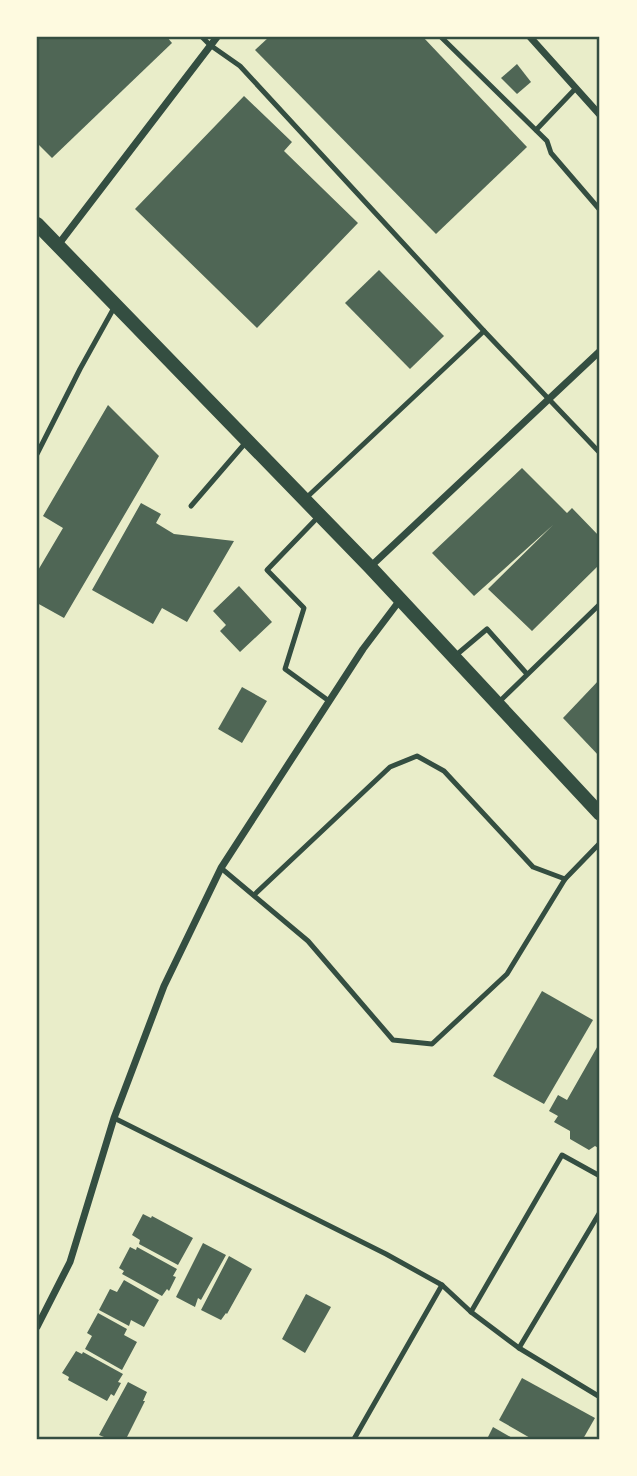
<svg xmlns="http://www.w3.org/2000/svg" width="637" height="1476" font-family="Raleway,sans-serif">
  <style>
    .building { fill: #4f6655 }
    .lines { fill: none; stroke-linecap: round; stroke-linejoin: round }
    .service { stroke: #344e41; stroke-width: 5 }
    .minor { stroke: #344e41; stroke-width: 7 }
    .secondary { stroke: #344e41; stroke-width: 14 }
    .neatline { fill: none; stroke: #344e41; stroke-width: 2.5 }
  </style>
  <rect width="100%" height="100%" fill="#e9edc9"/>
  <g class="building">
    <polygon points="37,37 167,37 172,43 52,158 37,143"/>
    <polygon points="269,37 423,37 527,147 436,234 255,50"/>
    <polygon points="517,64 531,82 517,94 501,78"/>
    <polygon points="244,96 292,142 284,151 358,223 257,328 135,209"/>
    <polygon points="379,270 444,336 410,369 345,303"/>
    <polygon points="108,405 159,456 64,618 37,603 37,572 63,528 43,516"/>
    <polygon points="522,468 567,513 572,508 600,537 600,564 532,631 488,589 553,525 474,596 432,553"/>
    <polygon points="141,503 161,514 156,523 174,534 234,541 187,622 162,608 153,624 92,590"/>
    <polygon points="239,586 272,622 240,652 220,631 226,625 213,611"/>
    <polygon points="600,679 600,757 563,718"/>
    <polygon points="242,687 267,701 242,743 218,729"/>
    <polygon points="542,991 593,1020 544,1104 493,1076"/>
    <polygon points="600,1042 600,1149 595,1146 589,1150 570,1139 570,1131 554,1122 558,1116 549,1111 558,1095 567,1100"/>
    <polygon points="143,1214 151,1218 152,1216 193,1238 178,1265 139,1244 140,1240 132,1235"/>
    <polygon points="203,1243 226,1255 201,1300 198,1298 195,1307 176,1297"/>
    <polygon points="130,1247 136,1250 137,1247 177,1269 173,1276 176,1277 169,1291 167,1289 162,1296 122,1274 124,1271 119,1268"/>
    <polygon points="229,1256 252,1269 227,1314 226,1313 221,1320 201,1310"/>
    <polygon points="124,1280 159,1300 144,1327 131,1320 129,1326 99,1310 110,1289 117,1292"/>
    <polygon points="306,1294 331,1307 305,1353 282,1339"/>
    <polygon points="98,1313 127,1329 124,1335 137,1342 122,1370 85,1349 92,1336 87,1333"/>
    <polygon points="76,1351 82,1354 83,1352 123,1374 118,1382 121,1383 114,1396 111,1394 107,1401 68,1380 69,1377 62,1373"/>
    <polygon points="522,1378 595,1418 583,1439 532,1439 499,1420"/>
    <polygon points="128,1382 147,1392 143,1401 145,1401 126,1439 109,1439 99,1435"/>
    <polygon points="493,1427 514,1439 487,1439"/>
  </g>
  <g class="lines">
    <g class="service">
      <polyline points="202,37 210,45 240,66 484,331 600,453"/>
      <polyline points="441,37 547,141 551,153 600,210"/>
      <polyline points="536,130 576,88"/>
      <polyline points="37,454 80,369 115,306"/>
      <polyline points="305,499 484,331"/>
      <polyline points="191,506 247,441"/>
      <polyline points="319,516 267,570 304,608 285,669 329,701"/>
      <polyline points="455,656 487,629 527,674"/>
      <polyline points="499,702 600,604"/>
      <polyline points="221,868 308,941 393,1040 432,1044 507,974 565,879 600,843"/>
      <polyline points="254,895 390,767 417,756 444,771 533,867 565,879"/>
      <polyline points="114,1118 386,1254 442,1285 471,1312 519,1348 600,1397"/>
      <polyline points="471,1312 562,1155 600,1176"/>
      <polyline points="519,1348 600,1212"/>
      <polyline points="354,1439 442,1285"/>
    </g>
    <g class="minor">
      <polyline points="530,37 600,115"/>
      <polyline points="58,245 217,37"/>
      <polyline points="370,567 600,351"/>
      <polyline points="37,1327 70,1262 114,1118 164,986 221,868 363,649 400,600"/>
    </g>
    <polyline class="secondary" points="37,224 370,567 600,814"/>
  </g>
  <rect width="637" height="1476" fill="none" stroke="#fefae0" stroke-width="77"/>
  <rect x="38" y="38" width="560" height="1400" class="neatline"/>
</svg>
